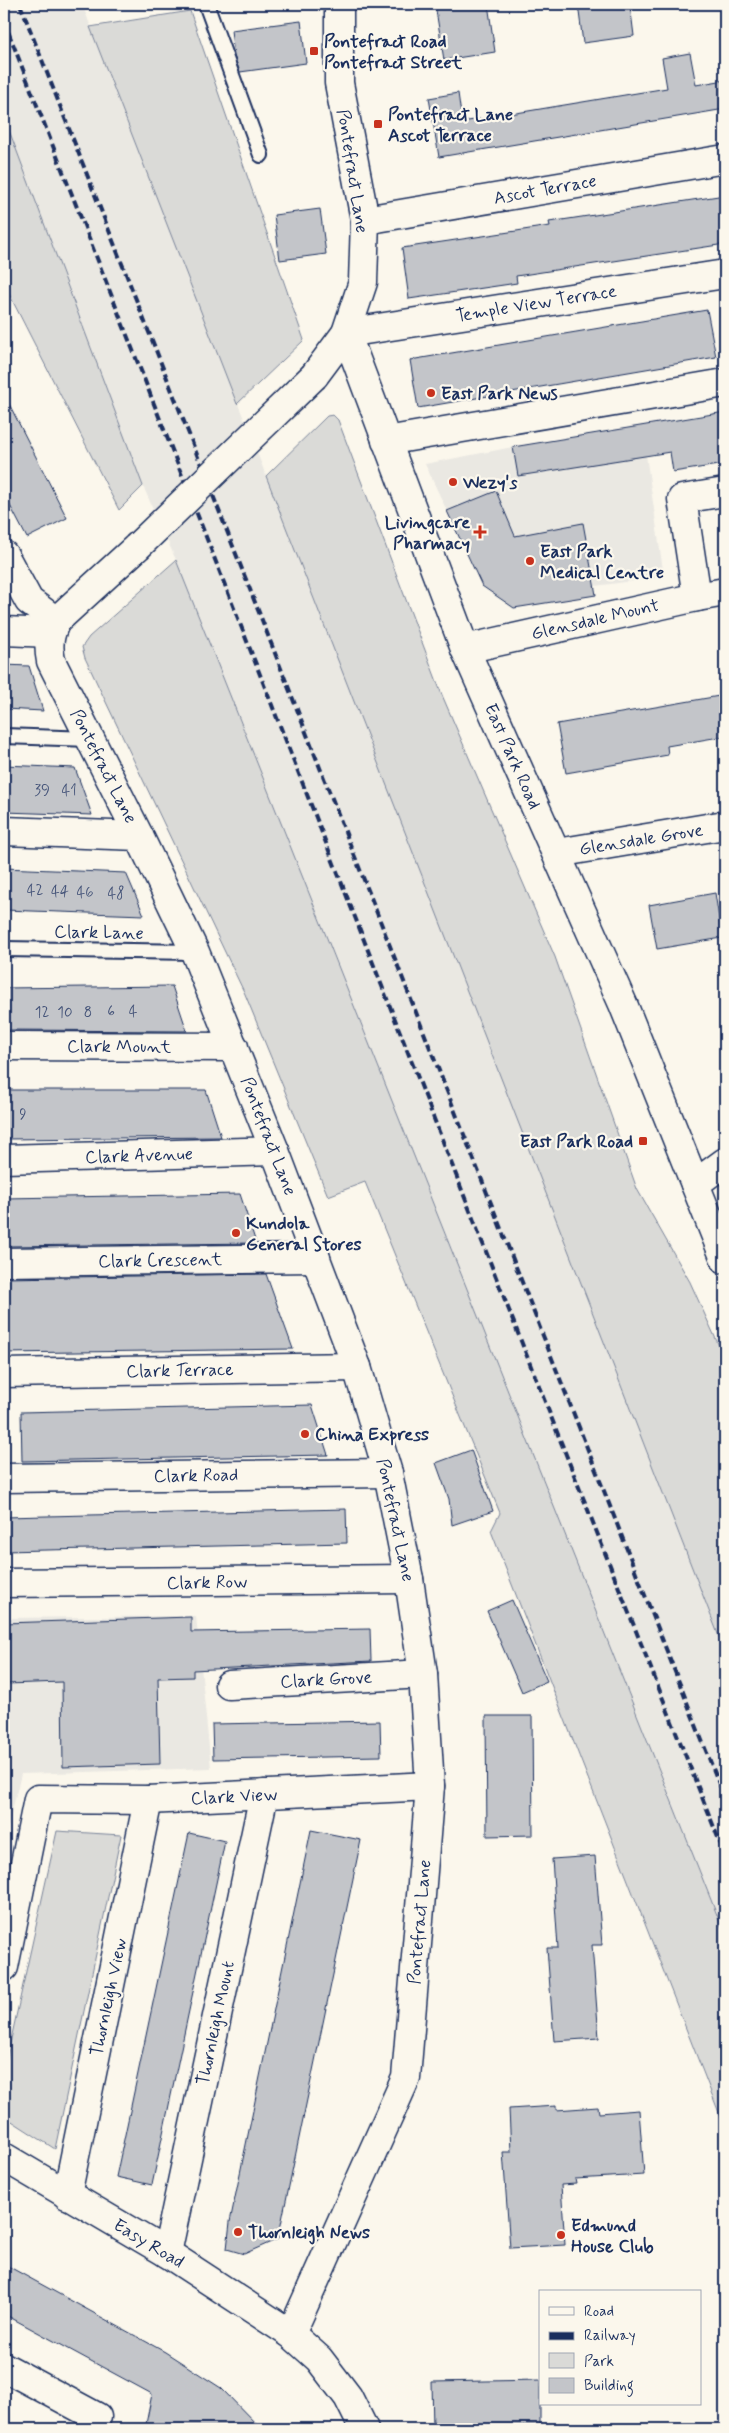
<svg xmlns="http://www.w3.org/2000/svg" width="729" height="2433" font-family="Mynerve,sans-serif">
  <style>
    .built { fill: #eae8e2 }
    .green { fill: #dadad7; stroke: #7a849a }
    .building { fill: #c3c5c9; stroke: #1b2f5e }
    .lines { fill: none; stroke-linecap: round; stroke-linejoin: round }
    .service-casing { stroke: #1b2f5e; stroke-width: 18 }
    .minor-casing { stroke: #1b2f5e; stroke-width: 31 }
    .tertiary-casing { stroke: #1b2f5e; stroke-width: 31 }
    .service { stroke: #fbf7ec; stroke-width: 14 }
    .minor { stroke: #fbf7ec; stroke-width: 28 }
    .tertiary { stroke: #fbf7ec; stroke-width: 28 }
    .rail { stroke: #1b2f5e; stroke-width: 4; stroke-dasharray: 8 4; stroke-linecap: butt }
    .tertiary-bridge-casing { stroke: #1b2f5e; stroke-width: 31; stroke-linecap: butt }
    .tertiary-bridge { stroke: #fbf7ec; stroke-width: 28 }
    .poi-dot { fill: #c8321e; stroke: #fbf7ec; stroke-width: 2 }
    .labels { text-anchor: middle; stroke-width: 4.5; stroke-linejoin: round; paint-order: stroke }
    .number-label { font-size: 15px; fill: #455479 }
    .poi-label { font-size: 18px; font-weight: bold; fill: #1b2f5e; stroke: #fbf7ec; text-anchor: start }
    .street-label { font-size: 18px; fill: #1b2f5e; stroke: #fbf7ec }
  </style>
  <rect width="100%" height="100%" fill="#fbf7ec"/>
  <filter id="ink" filterUnits="userSpaceOnUse"><feTurbulence type="fractalNoise" baseFrequency=".02" numOctaves="2"/><feDisplacementMap in="SourceGraphic" scale="10" xChannelSelector="R" yChannelSelector="G"/><feConvolveMatrix kernelMatrix="1 2 1 2 8 2 1 2 1" color-interpolation-filters="sRGB"/></filter>
  <g filter="url(#ink)">
    <g class="built">
      <polygon points="4,4 82,4 725,1652 725,1935 176,560 143,486 4,117"/>
      <polygon points="513,447 518,476 646,455 664,577 595,586 596,595 514,608 482,586 425,464"/>
      <polygon points="196,1616 211,1768 21,1774 4,1844 4,1618"/>
    </g>
    <g class="green">
      <polygon points="190,11 304,340 237,404 90,27"/>
      <polygon points="4,117 143,486 119,510 4,284"/>
      <polygon points="333,415 338,420 442,695 555,957 637,1189 690,1282 725,1359 725,1652 266,476 327,416"/>
      <polygon points="176,560 725,1935 725,2128 491,1531 500,1513 365,1182 328,1196 245,994 85,658 82,647 89,637"/>
      <polygon points="57,1831 121,1835 55,2149 4,2116 4,2071"/>
    </g>
    <g class="building">
      <polygon points="435,4 488,4 495,52 444,60"/>
      <polygon points="578,4 630,4 634,36 583,43"/>
      <polygon points="301,21 306,63 240,72 234,56 231,30"/>
      <polygon points="690,53 696,85 725,80 725,109 439,157 429,98 458,93 462,122 667,88 662,58"/>
      <polygon points="725,195 725,244 516,276 517,283 409,299 402,248 550,226 549,222"/>
      <polygon points="320,209 326,254 280,260 274,215"/>
      <polygon points="707,310 716,357 418,408 410,360"/>
      <polygon points="4,394 67,518 27,538 4,494"/>
      <polygon points="725,412 725,464 673,472 670,452 518,476 513,447"/>
      <polygon points="496,491 515,536 583,523 596,595 514,608 482,586 447,511"/>
      <polygon points="4,665 29,666 43,711 4,709"/>
      <polygon points="725,695 725,736 667,746 668,755 566,773 557,724"/>
      <polygon points="4,765 75,768 92,815 4,812"/>
      <polygon points="4,868 126,873 144,915 4,910"/>
      <polygon points="715,893 722,938 657,949 649,905"/>
      <polygon points="172,986 187,1031 4,1030 4,988"/>
      <polygon points="4,1090 206,1090 221,1137 4,1139"/>
      <polygon points="240,1194 256,1243 4,1246 4,1198"/>
      <polygon points="266,1274 293,1349 4,1353 4,1278"/>
      <polygon points="312,1405 328,1455 22,1461 21,1412"/>
      <polygon points="471,1450 493,1511 452,1525 449,1499 436,1463"/>
      <polygon points="346,1509 347,1543 4,1551 4,1517"/>
      <polygon points="512,1600 547,1681 522,1692 487,1611"/>
      <polygon points="191,1617 191,1632 370,1629 371,1661 193,1670 193,1677 158,1678 160,1764 63,1767 62,1682 6,1684 4,1623"/>
      <polygon points="486,1716 532,1716 533,1835 487,1836"/>
      <polygon points="380,1721 381,1756 213,1759 212,1724"/>
      <polygon points="311,1830 361,1840 278,2239 244,2254 227,2249 230,2222"/>
      <polygon points="189,1833 225,1841 152,2185 116,2177"/>
      <polygon points="595,1856 602,1945 592,1945 599,2038 554,2041 547,1948 558,1948 552,1859"/>
      <polygon points="556,2106 556,2110 598,2107 599,2113 639,2110 644,2175 575,2179 576,2184 561,2185 565,2245 510,2248 503,2152 511,2152 509,2109"/>
      <polygon points="4,2264 165,2352 221,2388 261,2429 145,2429 152,2394 4,2314"/>
      <polygon points="540,2380 540,2426 433,2428 432,2382"/>
    </g>
    <g class="lines">
      <g class="service-casing">
        <g id="service">
          <polyline points="206,4 261,155"/>
          <polyline points="4,736 90,739"/>
          <polyline points="4,949 195,952"/>
        </g>
      </g>
      <g class="minor-casing">
        <g id="minor">
          <polyline points="365,220 725,159"/>
          <polyline points="346,333 725,274"/>
          <polyline points="386,441 725,383"/>
          <polyline points="4,555 29,601 56,621"/>
          <polyline points="697,597 682,499 725,492"/>
          <polyline points="4,631 50,633"/>
          <polyline points="465,649 697,597 725,592"/>
          <polyline points="4,831 139,836"/>
          <polyline points="557,853 725,825"/>
          <polyline points="4,1046 234,1047"/>
          <polyline points="4,1159 275,1151"/>
          <polyline points="695,1184 725,1162"/>
          <polyline points="4,1262 316,1258"/>
          <polyline points="4,1373 357,1367"/>
          <polyline points="4,1478 388,1473"/>
          <polyline points="4,1583 409,1579"/>
          <polyline points="229,1685 423,1674"/>
          <polyline points="4,1967 38,1799 148,1800 430,1786"/>
          <polyline points="67,2195 148,1800"/>
          <polyline points="167,2253 264,1794"/>
          <polyline points="4,2367 97,2417"/>
        </g>
      </g>
      <g class="tertiary-casing">
        <g id="tertiary">
          <polyline points="346,333 465,649 623,1004 725,1259"/>
          <polyline points="314,376 346,333 363,282 365,220 339,83 339,4"/>
          <path d="M137,547L56,621C49,635 48,646 51,661L139,836L195,952L275,1151L357,1367L388,1473L409,1579L423,1674L430,1786L406,2078L291,2334"/>
          <polyline points="4,2157 167,2253 291,2334 319,2359 348,2397 364,2429"/>
        </g>
      </g>
      <use href="#service" class="service"/>
      <use href="#minor" class="minor"/>
      <use href="#tertiary" class="tertiary"/>
      <g class="rail">
        <polyline points="20,4 725,1799"/>
        <polyline points="4,21 532,1369 725,1855"/>
      </g>
      <g class="tertiary-bridge-casing">
        <polyline id="tertiary-bridge" points="137,547 314,376"/>
      </g>
      <use href="#tertiary-bridge" class="tertiary-bridge"/>
    </g>
  </g>
  <g class="poi-dot">
    <rect x="309" y="46" width="10" height="10" rx="2.5"/>
    <rect x="373" y="119" width="10" height="10" rx="2.5"/>
    <circle cx="431" cy="393" r="5"/>
    <circle cx="453" cy="482" r="5"/>
    <path d="M477.5 524.5h5v5h5v5h-5v5h-5v-5h-5v-5h5z"/>
    <circle cx="530" cy="561" r="5"/>
    <rect x="638" y="1136" width="10" height="10" rx="2.5"/>
    <circle cx="236" cy="1233" r="5"/>
    <circle cx="305" cy="1434" r="5"/>
    <circle cx="238" cy="2232" r="5"/>
    <circle cx="561" cy="2235" r="5"/>
  </g>
  <g class="labels">
    <g class="number-label">
      <text x="42" y="795">39</text>
      <text x="69" y="795">41</text>
      <text x="35" y="895">42</text>
      <text x="60" y="896">44</text>
      <text x="85" y="897">46</text>
      <text x="116" y="898">48</text>
      <text x="111" y="1016">6</text>
      <text x="133" y="1016">4</text>
      <text x="42" y="1017">12</text>
      <text x="65" y="1017">10</text>
      <text x="88" y="1017">8</text>
      <text x="23" y="1119">9</text>
    </g>
    <g class="poi-label">
      <text x="324" y="47">Pontefract Road<tspan x="324" dy="21">Pontefract Street</tspan></text>
      <text x="388" y="120">Pontefract Lane<tspan x="388" dy="21">Ascot Terrace</tspan></text>
      <text x="441" y="399">East Park News</text>
      <text x="463" y="488">Wezy's</text>
      <text x="470" y="528" text-anchor="end">Livingcare<tspan x="470" dy="21">Pharmacy</tspan></text>
      <text x="540" y="557">East Park<tspan x="540" dy="21">Medical Centre</tspan></text>
      <text x="633" y="1147" text-anchor="end">East Park Road</text>
      <text x="246" y="1229">Kundola<tspan x="246" dy="21">General Stores</tspan></text>
      <text x="315" y="1440">China Express</text>
      <text x="571" y="2231">Edmund<tspan x="571" dy="21">House Club</tspan></text>
      <text x="248" y="2238">Thornleigh News</text>
    </g>
    <g class="street-label">
      <text transform="translate(353 171) rotate(81)" y="6">Pontefract Lane</text>
      <text transform="translate(545 189) rotate(-10)" y="6">Ascot Terrace</text>
      <text transform="translate(536 303) rotate(-9)" y="6">Temple View Terrace</text>
      <text transform="translate(595 619) rotate(-13)" y="6">Glensdale Mount</text>
      <text transform="translate(513 756) rotate(66)" y="6">East Park Road</text>
      <text transform="translate(104 766) rotate(63)" y="6">Pontefract Lane</text>
      <text transform="translate(641 839) rotate(-9)" y="6">Glensdale Grove</text>
      <text transform="translate(99 932) rotate(1)" y="6">Clark Lane</text>
      <text x="119" y="1052">Clark Mount</text>
      <text transform="translate(269 1136) rotate(69)" y="6">Pontefract Lane</text>
      <text transform="translate(139 1155) rotate(-2)" y="6">Clark Avenue</text>
      <text transform="translate(160 1260) rotate(-1)" y="6">Clark Crescent</text>
      <text transform="translate(180 1370) rotate(-1)" y="6">Clark Terrace</text>
      <text transform="translate(196 1475) rotate(-1)" y="6">Clark Road</text>
      <text transform="translate(396 1520) rotate(78)" y="6">Pontefract Lane</text>
      <text transform="translate(207 1582) rotate(-1)" y="6">Clark Row</text>
      <text transform="translate(326 1679) rotate(-3)" y="6">Clark Grove</text>
      <text transform="translate(234 1796) rotate(-3)" y="6">Clark View</text>
      <text transform="translate(419 1922) rotate(-85)" y="6">Pontefract Lane</text>
      <text transform="translate(108 1997) rotate(-78)" y="6">Thornleigh View</text>
      <text transform="translate(215 2023) rotate(-78)" y="6">Thornleigh Mount</text>
      <text transform="translate(149 2243) rotate(31)" y="6">Easy Road</text>
    </g>
  </g>
  <rect width="729" height="2433" fill="none" stroke="#fbf7ec" stroke-width="20"/>
  <rect x="10" y="10" width="709" height="2413" fill="none" stroke="#1b2f5e" stroke-width="2" filter="url(#ink)"/>
  <rect x="539" y="2290" width="162" height="115" fill="#fbf7ec" stroke="#a1a7b3"/>
  <rect x="549" y="2307" width="25" height="8" fill="#fbf7ec" stroke="#a1a7b3"/>
  <text x="584" y="2316" font-size="15" fill="#1b2f5e">Road</text>
  <rect x="549" y="2332" width="25" height="8" fill="#1b2f5e" stroke="#a1a7b3"/>
  <text x="584" y="2340" font-size="15" fill="#1b2f5e">Railway</text>
  <rect x="549" y="2353" width="25" height="15" fill="#dadad7" stroke="#a1a7b3"/>
  <text x="584" y="2366" font-size="15" fill="#1b2f5e">Park</text>
  <rect x="549" y="2378" width="25" height="15" fill="#c3c5c9" stroke="#a1a7b3"/>
  <text x="584" y="2390" font-size="15" fill="#1b2f5e">Building</text>
</svg>
